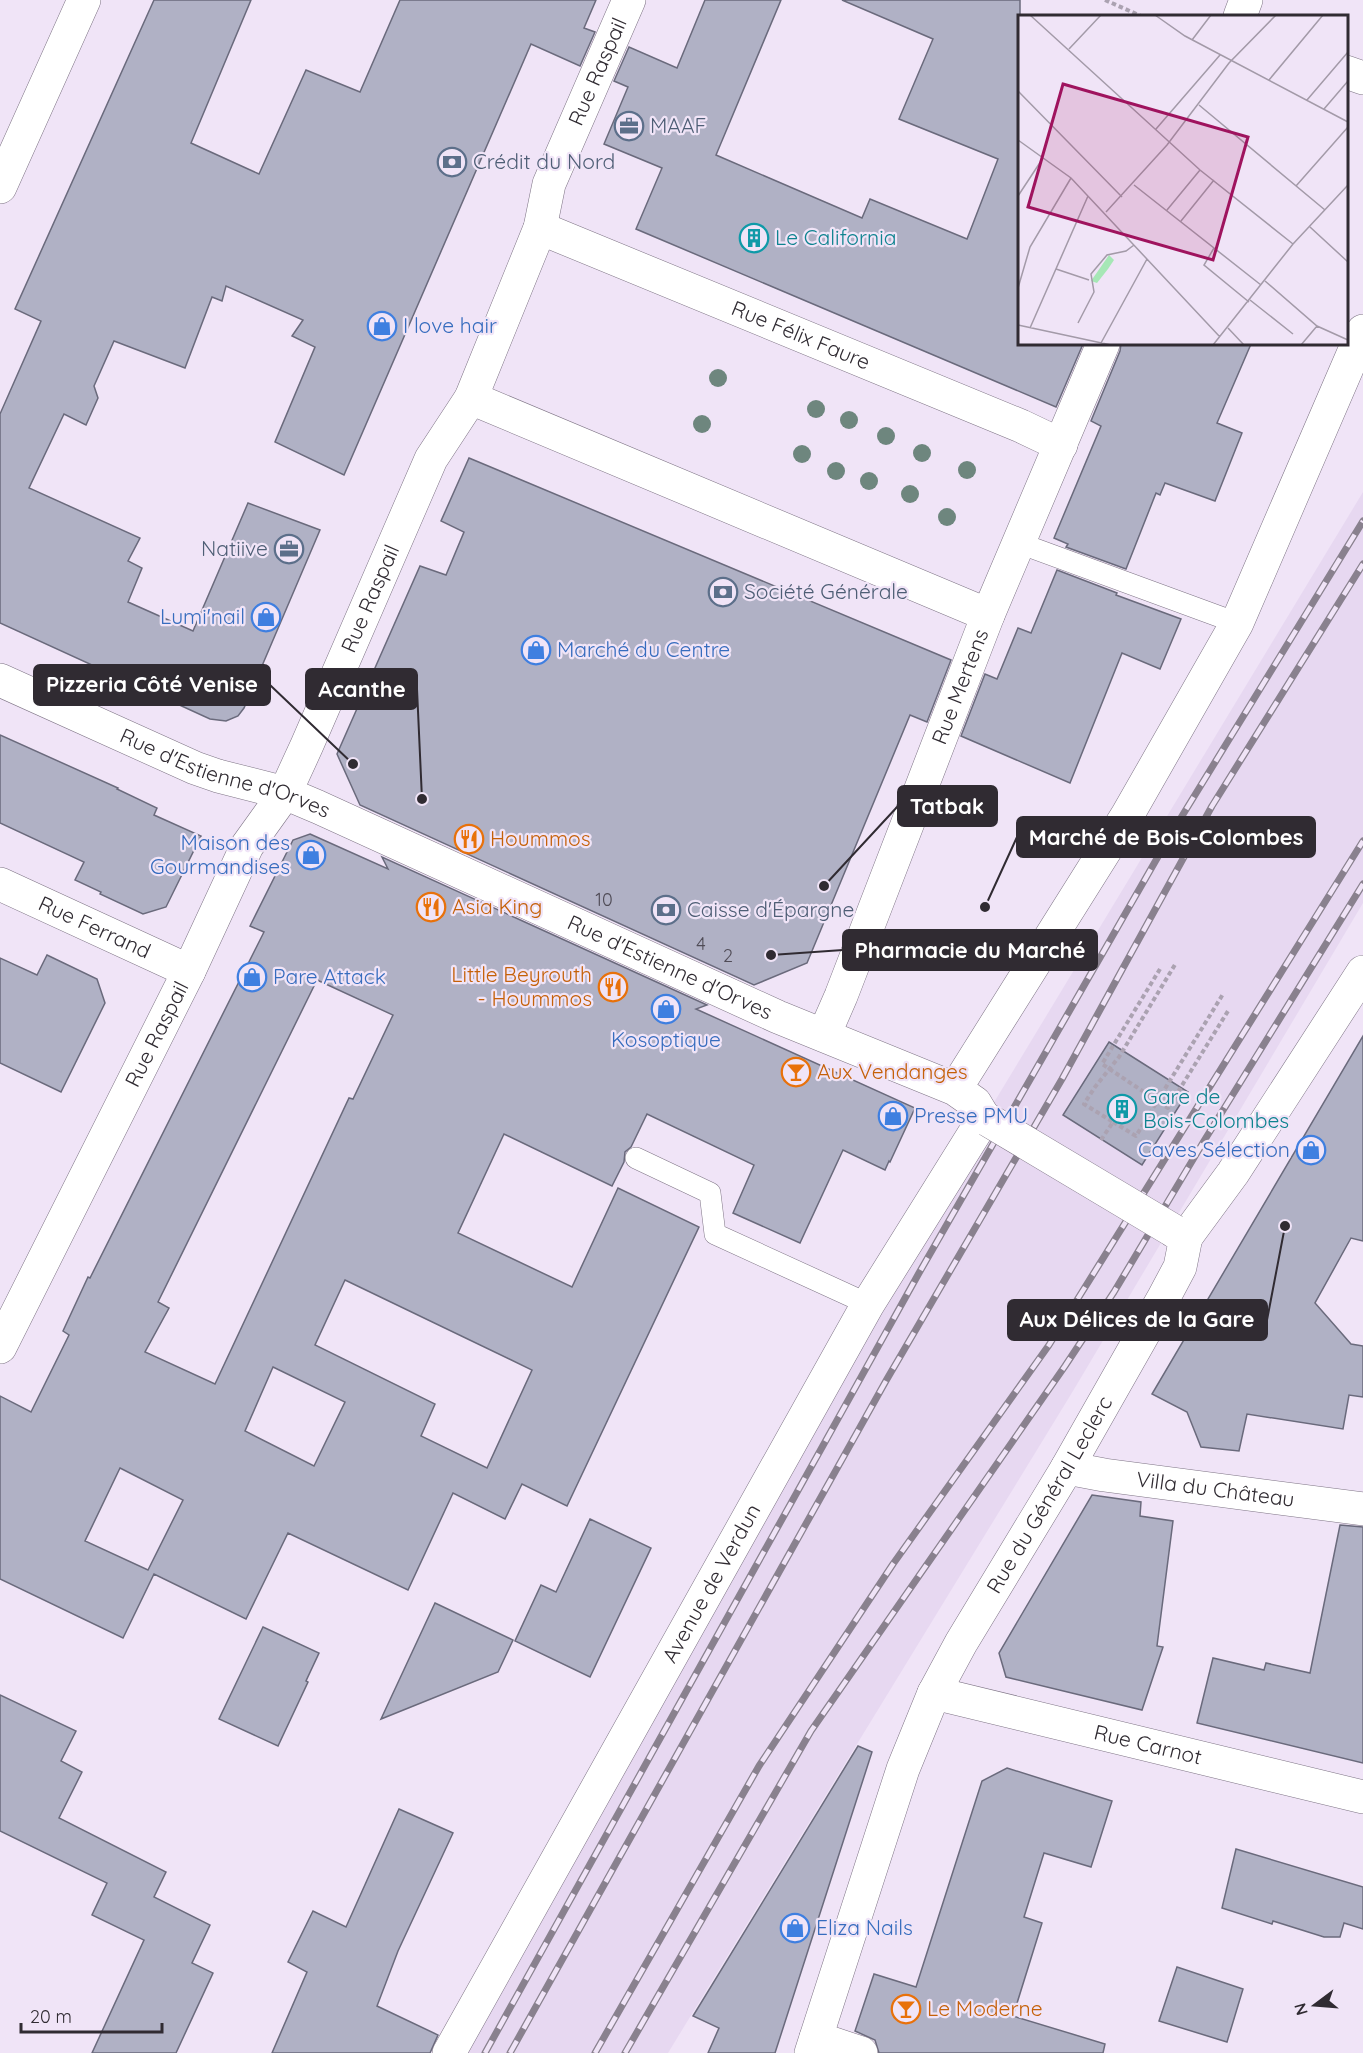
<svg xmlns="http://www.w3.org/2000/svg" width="1363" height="2053" font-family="Quicksand,sans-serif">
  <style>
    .built { fill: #e7d8f1 }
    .building { fill: #b0b1c5; stroke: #6a6a7c; stroke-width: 1.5; fill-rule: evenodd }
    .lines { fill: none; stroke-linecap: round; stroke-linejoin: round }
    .lane-casing { stroke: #7e7485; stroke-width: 22 }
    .street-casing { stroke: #7e7485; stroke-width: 34 }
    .secondary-casing { stroke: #7e7485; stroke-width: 34 }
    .path { stroke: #aba2b1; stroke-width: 4; stroke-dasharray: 4.5 3; stroke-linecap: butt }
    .lane { stroke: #fff; stroke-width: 21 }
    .street { stroke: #fff; stroke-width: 33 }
    .secondary { stroke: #fff; stroke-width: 33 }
    .rail-casing { stroke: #89818e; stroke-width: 7 }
    .rail { stroke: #f0e4f7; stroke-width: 4.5; stroke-dasharray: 14; stroke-linecap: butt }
    .secondary-bridge-casing { stroke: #7e7485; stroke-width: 34; stroke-linecap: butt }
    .secondary-bridge { stroke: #fff; stroke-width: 33 }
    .tree { fill: #6e867e }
    .labels { text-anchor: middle; stroke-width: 4.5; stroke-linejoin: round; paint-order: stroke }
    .number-label { font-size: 18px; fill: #504c57 }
    .street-label { font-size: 21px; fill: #302b32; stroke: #f0e4f7 }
    .service-label { font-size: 21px; fill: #4e5e75; stroke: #f0e4f7; text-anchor: start }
    .culture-label { font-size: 21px; fill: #0d838f; stroke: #f0e4f7; text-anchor: start }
    .shop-label { font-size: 21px; fill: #366cbe; stroke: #f0e4f7; text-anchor: start }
    .food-label { font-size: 21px; fill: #c56008; stroke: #f0e4f7; text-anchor: start }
    .inset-road { fill: none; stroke: #a39aa8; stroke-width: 1.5 }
    .view { fill: #9f135e; fill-opacity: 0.15; stroke: #9f135e; stroke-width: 3 }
    .inset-edge { fill: none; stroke: #302b32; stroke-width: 3 }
    .leader { fill: none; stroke: #302b32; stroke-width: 2 }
    .callout-dot { fill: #302b32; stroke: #f0e4f7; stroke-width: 2 }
    .callout { fill: #302b32; stroke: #302b32; stroke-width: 2 }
    .callout-label { font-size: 22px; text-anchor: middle; font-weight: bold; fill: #fff }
  </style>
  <rect width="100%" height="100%" fill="#f0e4f7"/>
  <polygon class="built" points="1363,492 1363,903 1073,1391 668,2053 455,2053 993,1104"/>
  <g class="building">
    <polygon points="154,0 251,0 191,143 259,174 306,70 360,92 400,0 596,0 584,28 595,32 580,66 531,44 344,475 275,442 315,347 292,336 303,320 226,286 222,301 212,297 185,368 114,341 94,386 98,398 86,425 64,414 29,488 140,538 128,561 142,568 128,602 193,631 248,503 320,530 244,708 238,716 226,721 210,719 0,623 0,414 41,321 15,309"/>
    <polygon points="705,0 781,0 716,155 862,218 870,199 967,239 998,159 899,119 933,39 842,0 1020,0 1020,344 1083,344 1056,407 636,229 662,168 604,144 628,87 614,81 629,47 677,68"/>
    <polygon points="1121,344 1251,344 1217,423 1242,433 1215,501 1165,483 1160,495 1156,493 1126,569 1066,547 1068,544 1054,538 1101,426 1091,421 1120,351"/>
    <polygon points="469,458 951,660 927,722 910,715 807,963 754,985 360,805 337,754 420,566 446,575 464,532 441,521"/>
    <polygon points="1057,570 1117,593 1116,595 1181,619 1160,669 1122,653 1070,783 961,736 985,674 997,679 1018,628 1031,633"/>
    <polygon points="0,735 118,788 117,789 157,808 154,815 201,836 166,907 143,914 100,894 101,892 75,880 84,862 0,823"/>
    <path d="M310,834L388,869L382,857L707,1005L696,1009L915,1108L890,1162L889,1161L885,1170L843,1150L800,1243L733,1213L754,1165L647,1114L631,1147L625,1152L624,1162L612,1186L504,1134L458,1233L572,1287L618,1188L699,1227L567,1506L522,1484L505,1519L453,1493L408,1590L288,1533L246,1619L154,1574L123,1638L0,1579V1396L31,1412L69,1335L63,1331L88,1277L90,1278L264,932L250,926L293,840ZM317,980L393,1015L353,1099L349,1098L215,1384L145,1352L169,1308L158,1302ZM345,1280L532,1370L487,1468L421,1436L435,1404L315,1345ZM273,1367L345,1402L314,1466L245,1431ZM120,1468L183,1500L148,1570L85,1541Z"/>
    <polygon points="47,955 97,979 105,1003 61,1092 0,1063 0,958 37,975"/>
    <polygon points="1363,1036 1363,1241 1351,1238 1315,1303 1351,1344 1363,1346 1363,1397 1349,1395 1343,1429 1247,1414 1239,1451 1201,1447 1187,1412 1152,1394"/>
    <polygon points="1109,1042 1188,1092 1142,1165 1063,1115"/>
    <polygon points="1092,1495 1141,1502 1140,1516 1173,1521 1157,1646 1163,1647 1142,1710 1006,1677 999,1653"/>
    <polygon points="590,1519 651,1548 590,1677 515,1641 541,1585 556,1592"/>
    <polygon points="1340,1525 1363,1527 1363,1763 1197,1723 1213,1658 1264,1670 1266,1663 1310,1673"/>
    <polygon points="435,1603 513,1640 498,1672 381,1719"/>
    <polygon points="263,1627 319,1653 306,1681 308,1682 278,1746 219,1719"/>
    <polygon points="0,1695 76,1731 61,1761 82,1772 59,1818 166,1872 154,1897 210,1925 192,1963 213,1973 176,2053 92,2053 144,1940 92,1915 107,1883 0,1831"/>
    <polygon points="858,1746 872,1752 775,2053 708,2053 719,2028 693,2016"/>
    <polygon points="1007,1768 1112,1801 1091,1867 1044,1853 1024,1917 1042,1923 1013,2016 1105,2044 1103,2053 879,2053 875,2040 855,2031 874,1974 916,1987 982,1781"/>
    <polygon points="399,1809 453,1833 398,1951 377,2006 438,2035 430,2053 272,2053 307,1972 288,1962 313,1911 346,1927"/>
    <polygon points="1236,1849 1363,1887 1363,1929 1344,1923 1340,1937 1324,1937 1273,1921 1272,1924 1222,1908"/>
    <polygon points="1177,1967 1243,1989 1227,2042 1159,2021"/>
  </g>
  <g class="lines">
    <g class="lane-casing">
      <g id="lane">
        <polyline points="1019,543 1237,623"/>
        <polyline points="636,1158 710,1193 715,1234 868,1304"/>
      </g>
    </g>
    <g class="street-casing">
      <g id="street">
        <polyline points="1240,16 1246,0"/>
        <polyline points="1346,72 1363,78"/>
        <polyline points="0,187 84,0"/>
        <path id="s1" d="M540,228L1021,426L1061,445"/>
        <polyline points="471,398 988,615"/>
        <path id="s2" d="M0,884L189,971"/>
        <path id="s3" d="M824,1035L841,996L988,615L1103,344"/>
        <polyline points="964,1075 1128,814 1237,623 1363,331"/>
        <path id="s4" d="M0,1347L189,971L247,846L285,793L307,745L431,459L471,398L540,228L549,184L629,0"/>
        <path id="s5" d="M1067,1468L1104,1475L1363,1509"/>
        <path id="s6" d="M934,1693L1363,1797"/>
        <polyline points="816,2038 861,2053"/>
        <path id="s7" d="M449,2053L868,1304L984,1118"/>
        <path id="s8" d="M811,2053L903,1769L934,1693L961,1643L1067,1468L1163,1299L1180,1267L1186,1237"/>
      </g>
    </g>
    <g class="secondary-casing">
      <g id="secondary">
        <path id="s9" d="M0,680L195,768L218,776L285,793L318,807L778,1017L955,1089L975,1103L984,1118L988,1120"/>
        <polyline points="1174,1231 1186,1237 1233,1173 1363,972"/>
      </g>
    </g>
    <g class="path">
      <polyline points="1105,0 1141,16"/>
      <polyline points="1160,969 1102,1064 1168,1108 1228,1011"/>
      <polyline points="1113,1122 1136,1136 1223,994"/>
      <polyline points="1101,1140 1113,1122 1084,1104 1095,1087 1119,1057 1176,963"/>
    </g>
    <use href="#lane" class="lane"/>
    <use href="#street" class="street"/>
    <use href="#secondary" class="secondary"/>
    <g class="rail-casing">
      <g id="rail">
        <polyline points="485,2053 919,1273 1171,834 1363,521"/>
        <polyline points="510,2053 887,1379 1062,1079 1212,806 1363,564"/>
        <polyline points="595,2053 759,1766 893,1564 1049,1345 1363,841"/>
        <polyline points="625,2053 811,1731 1065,1366 1114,1292 1204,1141 1363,884"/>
      </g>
    </g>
    <use href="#rail" class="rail"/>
    <g class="secondary-bridge-casing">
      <polyline id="secondary-bridge" points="988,1120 1174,1231"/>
    </g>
    <use href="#secondary-bridge" class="secondary-bridge"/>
  </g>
  <g class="tree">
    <circle cx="718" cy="378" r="9"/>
    <circle cx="816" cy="409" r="9"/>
    <circle cx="849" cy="420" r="9"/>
    <circle cx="702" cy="424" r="9"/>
    <circle cx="886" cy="436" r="9"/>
    <circle cx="922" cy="453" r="9"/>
    <circle cx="802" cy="454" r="9"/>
    <circle cx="967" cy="470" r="9"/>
    <circle cx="836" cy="471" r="9"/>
    <circle cx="869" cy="481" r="9"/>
    <circle cx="910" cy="494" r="9"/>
    <circle cx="947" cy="517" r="9"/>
  </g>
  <defs>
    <g id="office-ring" transform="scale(1.5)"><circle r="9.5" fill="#f0e4f7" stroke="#5c6f8a" stroke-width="1.5"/><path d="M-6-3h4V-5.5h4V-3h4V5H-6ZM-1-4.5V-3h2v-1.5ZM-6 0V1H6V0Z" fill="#5c6f8a"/></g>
    <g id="bank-ring" transform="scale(1.5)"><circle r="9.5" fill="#f0e4f7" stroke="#5c6f8a" stroke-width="1.5"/><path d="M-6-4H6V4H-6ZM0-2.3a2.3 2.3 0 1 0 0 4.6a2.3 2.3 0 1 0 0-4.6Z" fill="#5c6f8a"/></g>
    <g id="building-ring" transform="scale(1.5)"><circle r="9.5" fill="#f0e4f7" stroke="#0f9aa8" stroke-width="1.5"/><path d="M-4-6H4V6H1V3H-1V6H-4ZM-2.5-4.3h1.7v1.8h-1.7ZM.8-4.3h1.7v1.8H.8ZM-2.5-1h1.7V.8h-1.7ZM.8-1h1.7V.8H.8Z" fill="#0f9aa8"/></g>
    <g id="shop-ring" transform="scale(1.5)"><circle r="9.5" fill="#f0e4f7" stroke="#3f7fe0" stroke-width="1.5"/><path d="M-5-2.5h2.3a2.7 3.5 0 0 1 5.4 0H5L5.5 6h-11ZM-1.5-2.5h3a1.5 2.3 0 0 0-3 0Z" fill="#3f7fe0"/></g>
    <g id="restaurant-ring" transform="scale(1.5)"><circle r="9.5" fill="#f0e4f7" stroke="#e8710a" stroke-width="1.5"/><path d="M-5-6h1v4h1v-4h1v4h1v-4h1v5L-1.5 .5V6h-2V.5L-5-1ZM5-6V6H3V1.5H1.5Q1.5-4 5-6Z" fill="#e8710a"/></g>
    <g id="bar-ring" transform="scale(1.5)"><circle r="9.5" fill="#f0e4f7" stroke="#e8710a" stroke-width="1.5"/><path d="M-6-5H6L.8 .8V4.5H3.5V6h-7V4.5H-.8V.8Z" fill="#e8710a"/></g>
  </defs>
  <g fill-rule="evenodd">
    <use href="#office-ring" x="629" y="126"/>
    <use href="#bank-ring" x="452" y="162"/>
    <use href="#building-ring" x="754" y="238"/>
    <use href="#shop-ring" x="382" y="326"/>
    <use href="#office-ring" x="289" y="549"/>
    <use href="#bank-ring" x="723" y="592"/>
    <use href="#shop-ring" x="266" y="617"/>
    <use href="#shop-ring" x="536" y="650"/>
    <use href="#restaurant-ring" x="469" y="839"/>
    <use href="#shop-ring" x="311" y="855"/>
    <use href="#restaurant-ring" x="431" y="907"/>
    <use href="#bank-ring" x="666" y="910"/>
    <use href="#shop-ring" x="252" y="977"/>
    <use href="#restaurant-ring" x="613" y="987"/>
    <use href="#shop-ring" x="666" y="1009"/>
    <use href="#bar-ring" x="796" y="1072"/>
    <use href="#building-ring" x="1122" y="1109"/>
    <use href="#shop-ring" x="893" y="1116"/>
    <use href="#shop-ring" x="1311" y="1150"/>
    <use href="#shop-ring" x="795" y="1928"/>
    <use href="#bar-ring" x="906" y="2009"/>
  </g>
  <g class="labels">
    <g class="number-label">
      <text x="604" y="906">10</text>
      <text x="701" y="950">4</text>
      <text x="728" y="962">2</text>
    </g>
    <g class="street-label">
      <text dy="7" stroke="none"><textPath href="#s4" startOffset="1412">Rue Raspail</textPath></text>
      <text dy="7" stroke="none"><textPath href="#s1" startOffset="282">Rue Félix Faure</textPath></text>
      <text dy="7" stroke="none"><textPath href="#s4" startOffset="836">Rue Raspail</textPath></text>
      <text dy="7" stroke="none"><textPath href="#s3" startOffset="374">Rue Mertens</textPath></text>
      <text dy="7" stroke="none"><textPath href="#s9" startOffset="244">Rue d'Estienne d'Orves</textPath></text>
      <text dy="7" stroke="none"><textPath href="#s2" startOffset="104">Rue Ferrand</textPath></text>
      <text dy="7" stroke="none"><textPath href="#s9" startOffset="730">Rue d'Estienne d'Orves</textPath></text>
      <text dy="7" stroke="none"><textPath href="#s4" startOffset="350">Rue Raspail</textPath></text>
      <text dy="7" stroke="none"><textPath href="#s5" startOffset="150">Villa du Château</textPath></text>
      <text dy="7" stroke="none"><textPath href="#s8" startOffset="610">Rue du Général Leclerc</textPath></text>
      <text dy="7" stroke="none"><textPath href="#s7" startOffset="538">Avenue de Verdun</textPath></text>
      <text dy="7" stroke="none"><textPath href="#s6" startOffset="220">Rue Carnot</textPath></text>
    </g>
    <g class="service-label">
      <text x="650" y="133">MAAF</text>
      <text x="473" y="169">Crédit du Nord</text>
      <text x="268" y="556" text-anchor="end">Natiive</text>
      <text x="744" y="599">Société Générale</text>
      <text x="687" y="917">Caisse d'Épargne</text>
    </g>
    <g class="culture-label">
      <text x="775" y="245">Le California</text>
      <text x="1143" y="1104">Gare de<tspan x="1143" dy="24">Bois-Colombes</tspan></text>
    </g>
    <g class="shop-label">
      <text x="403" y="333">I love hair</text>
      <text x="245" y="624" text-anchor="end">Lumi'nail</text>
      <text x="557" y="657">Marché du Centre</text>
      <text x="290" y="850" text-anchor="end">Maison des<tspan x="290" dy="24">Gourmandises</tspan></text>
      <text x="273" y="984">Pare Attack</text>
      <text x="666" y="1047" text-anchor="middle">Kosoptique</text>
      <text x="914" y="1123">Presse PMU</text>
      <text x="1290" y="1157" text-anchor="end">Caves Sélection</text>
      <text x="816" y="1935">Eliza Nails</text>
    </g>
    <g class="food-label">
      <text x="490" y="846">Hoummos</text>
      <text x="452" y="914">Asia King</text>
      <text x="592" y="982" text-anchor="end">Little Beyrouth<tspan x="592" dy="24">- Hoummos</tspan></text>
      <text x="817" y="1079">Aux Vendanges</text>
      <text x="927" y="2016">Le Moderne</text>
    </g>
  </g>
  <g transform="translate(1018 15)">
    <rect width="330" height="330" fill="#f0e4f7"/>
    <path d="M91,240L96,245L90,254L79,268L73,266Z" fill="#a6e7b6"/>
    <path class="inset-road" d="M12,0L182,155L275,229M137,0L167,21L330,107M174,25L193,0M51,34L83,0M251,65L305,0M0,76L104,182M289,85L330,37M181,90L307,195M306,94L330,66M138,114L202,40M0,125L53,163L202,322M116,170L243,270M278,171L330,112M0,181L25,143M149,195L182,155M88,197L149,130L211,48L258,0M163,206L196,165M292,212L330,247M196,233L186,250L231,287M38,254L71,265M247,266L299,311L330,325M0,273L12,232L53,163M232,285L275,319M60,308L76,277L73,259L89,240L108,236L116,230M0,310L93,330M12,313L70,181M210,313L226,330M83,328L129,244M195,330L275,229L330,170M283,330L299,311"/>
    <path class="view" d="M45,69L230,122L195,245L10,192Z"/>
    <rect width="330" height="330" class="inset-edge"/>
  </g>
  <path class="leader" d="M353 764L270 685M422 799L417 689M824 886L898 806M985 907L1017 837M771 955L843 950M1285 1226L1267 1320"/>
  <g class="callout-dot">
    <circle cx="353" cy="764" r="6"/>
    <circle cx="422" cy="799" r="6"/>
    <circle cx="824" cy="886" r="6"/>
    <circle cx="985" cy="907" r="6"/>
    <circle cx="771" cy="955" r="6"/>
    <circle cx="1285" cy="1226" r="6"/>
  </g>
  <g class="callout">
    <rect x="34" y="665" width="236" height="40" rx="6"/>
    <rect x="306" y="669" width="111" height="40" rx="6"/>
    <rect x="898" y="786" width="99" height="40" rx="6"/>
    <rect x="1017" y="817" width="298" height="40" rx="6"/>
    <rect x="843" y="930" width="254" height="40" rx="6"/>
    <rect x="1008" y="1300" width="259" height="40" rx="6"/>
  </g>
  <g class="callout-label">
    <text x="152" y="692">Pizzeria Côté Venise</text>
    <text x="362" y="697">Acanthe</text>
    <text x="947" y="814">Tatbak</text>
    <text x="1166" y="845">Marché de Bois-Colombes</text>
    <text x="970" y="958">Pharmacie du Marché</text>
    <text x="1137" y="1327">Aux Délices de la Gare</text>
  </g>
  <g transform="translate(1315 2005) rotate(254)" stroke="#f0e4f7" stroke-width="4.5" paint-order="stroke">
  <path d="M0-4.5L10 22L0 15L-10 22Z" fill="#302b32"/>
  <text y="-9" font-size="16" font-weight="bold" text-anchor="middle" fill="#302b32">N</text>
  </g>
  <path d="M21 2023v9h141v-9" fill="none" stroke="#302b32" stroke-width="3"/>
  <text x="30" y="2023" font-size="18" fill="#302b32" stroke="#f0e4f7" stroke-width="4.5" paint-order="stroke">20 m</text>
</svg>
